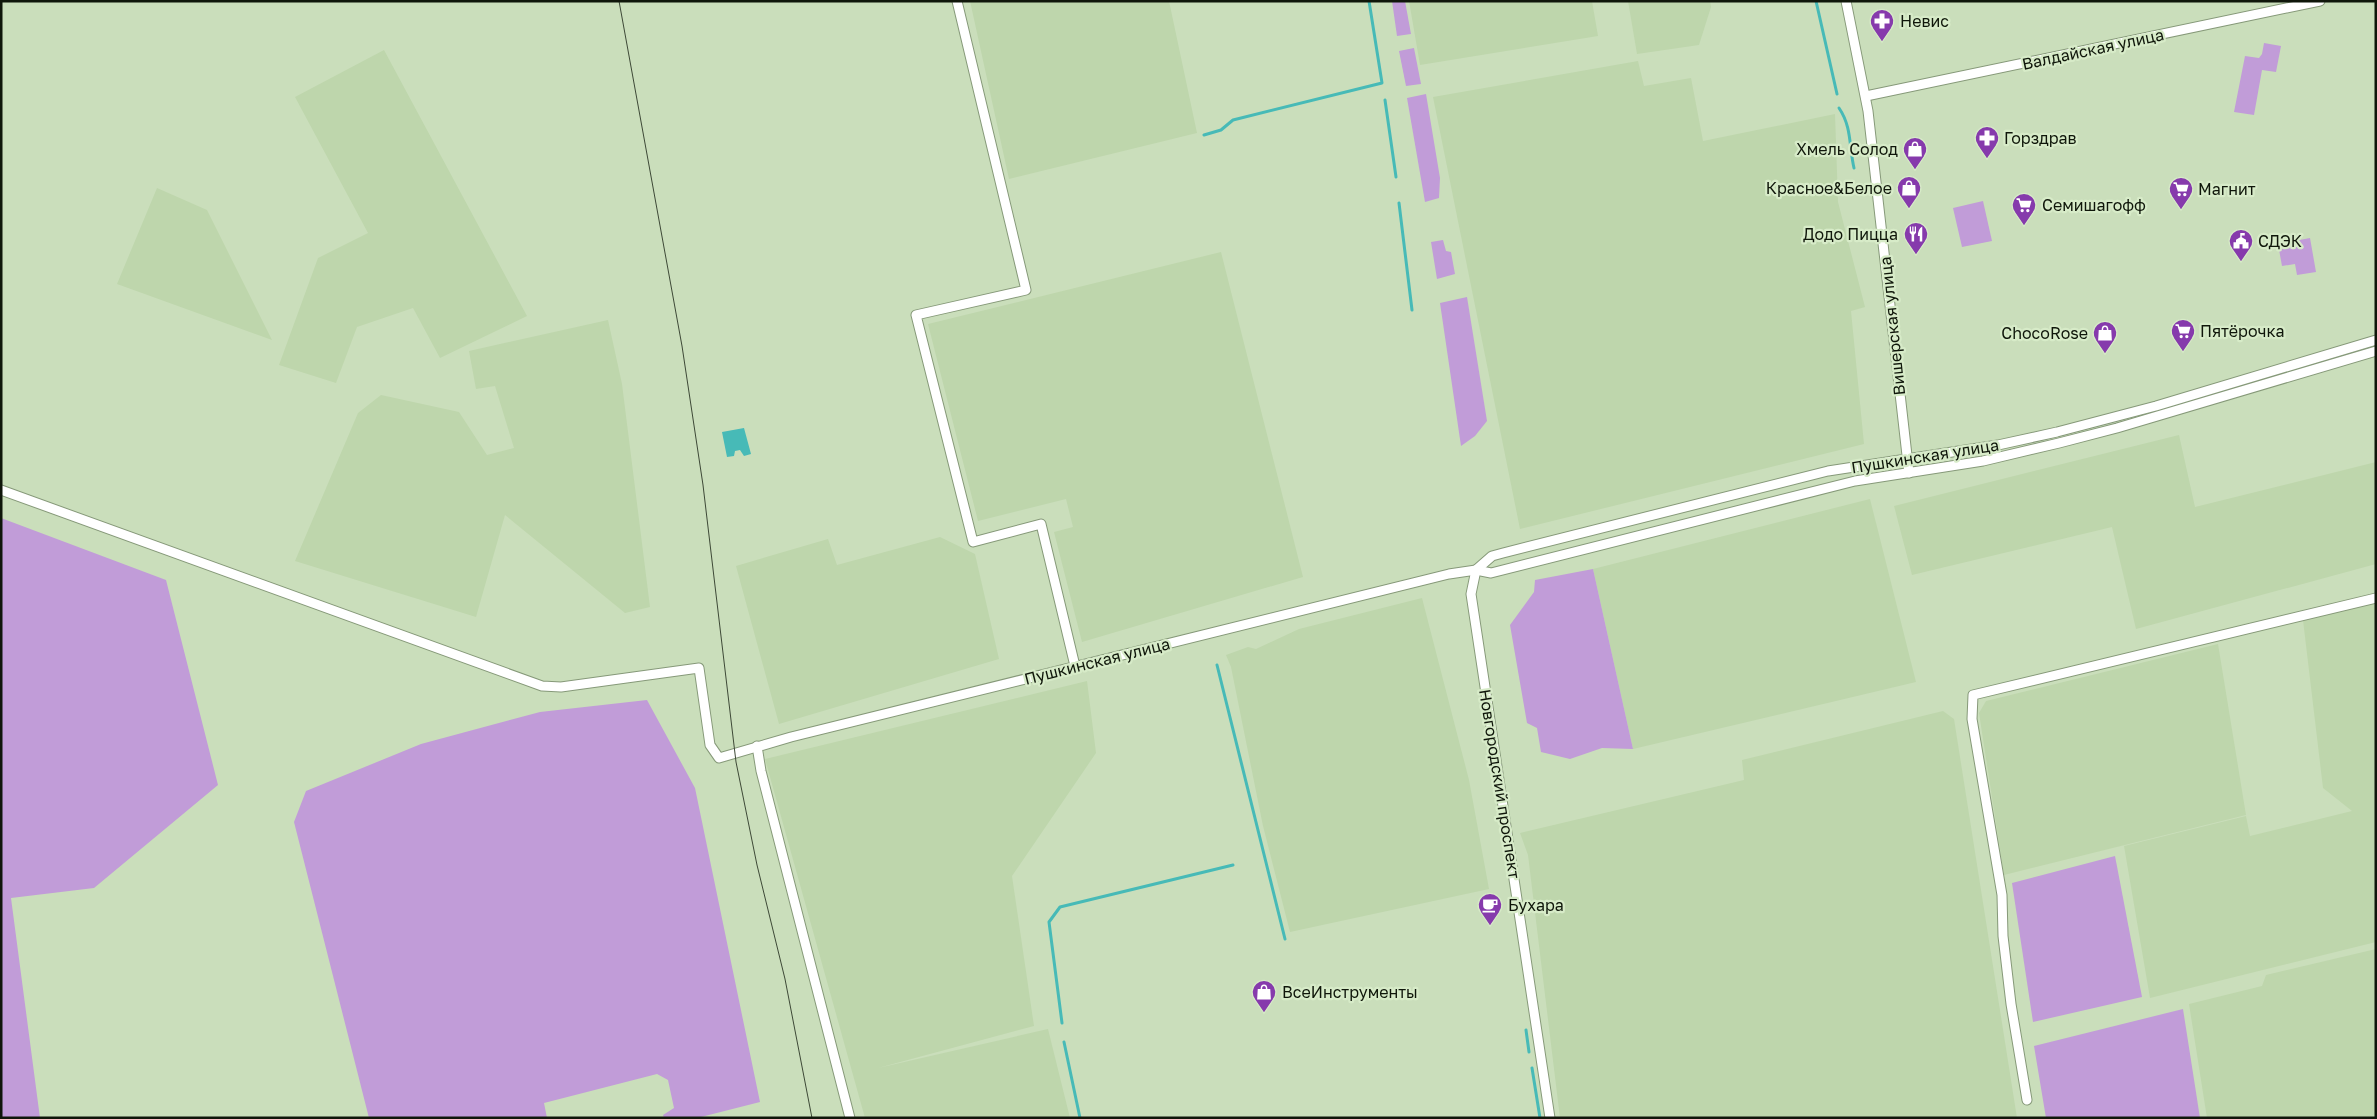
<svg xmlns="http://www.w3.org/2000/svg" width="2377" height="1119" font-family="'Golos Text',sans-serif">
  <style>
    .built { fill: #bed6ac }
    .green { fill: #c19cd8 }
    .water { fill: #47bab7 }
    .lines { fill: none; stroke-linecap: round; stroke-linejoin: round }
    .stream { stroke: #47bab7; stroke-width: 3 }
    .minor-casing { stroke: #869979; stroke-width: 11 }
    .minor { stroke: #fff; stroke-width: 9 }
    .tram { stroke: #3d4836; stroke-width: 1 }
    .labels { text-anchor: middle; stroke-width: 4.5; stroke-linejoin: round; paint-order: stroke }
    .poi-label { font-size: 16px; fill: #0f160a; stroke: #d7ebc8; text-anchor: start }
    .street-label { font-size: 16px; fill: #0f160a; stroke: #d7ebc8 }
  </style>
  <rect width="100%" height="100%" fill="#cadebb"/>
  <g class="built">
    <polygon points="970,1 1169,1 1197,133 1009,179"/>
    <polygon points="1409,1 1592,1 1598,36 1420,65"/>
    <polygon points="1628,1 1710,1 1711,7 1699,45 1637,54"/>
    <polygon points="384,50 527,316 440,358 413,308 357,327 336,383 279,365 318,258 368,233 295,97"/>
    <polygon points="1638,61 1644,86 1691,78 1703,141 1835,114 1838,202 1865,307 1851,311 1864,444 1520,529 1433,97"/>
    <polygon points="157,188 207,210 272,340 117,284"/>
    <polygon points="1221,252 1303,577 1082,642 1054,532 1073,527 1066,499 978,521 928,324"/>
    <polygon points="608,320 622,384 650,607 625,613 505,515 476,617 295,561 358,413 381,395 459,412 487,455 514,448 495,386 476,389 469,351"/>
    <polygon points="2179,435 2195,507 2376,462 2376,564 2136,629 2112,527 1912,575 1894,506"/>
    <polygon points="1870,499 1916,682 1633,749 1593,569"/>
    <polygon points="940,537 975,554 999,659 779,724 736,566 828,539 837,565"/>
    <polygon points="1422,598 1469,780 1489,889 1290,932 1263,826 1231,667 1226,655 1248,647 1256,649 1299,629"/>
    <polygon points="2376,602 2376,942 2150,998 2124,846 2246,816 2250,836 2352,811 2323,788 2303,620"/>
    <polygon points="2218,644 2246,815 2004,875 1979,713 1986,701"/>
    <polygon points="1087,681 1096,753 1012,876 1034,1026 878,1068 1048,1029 1070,1118 865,1118 765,759"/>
    <polygon points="1943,711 1954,719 2017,1118 1560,1118 1528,855 1520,833 1744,780 1742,760"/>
    <polygon points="2376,949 2376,1118 2207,1118 2189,1004 2262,986 2266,975"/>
  </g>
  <g class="green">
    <polygon points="1392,1 1405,1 1411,34 1397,36"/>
    <polygon points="2264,43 2281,46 2276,72 2262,70 2254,115 2234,112 2245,56 2259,58 2262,54"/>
    <polygon points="1414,48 1421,84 1406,86 1399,51"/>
    <polygon points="1426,94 1440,178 1439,198 1425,202 1407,98"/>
    <polygon points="1983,201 1992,241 1962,247 1953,208"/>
    <polygon points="2310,238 2316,272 2297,275 2295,264 2282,266 2278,244"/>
    <polygon points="1443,240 1446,251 1451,252 1455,274 1437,279 1431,242"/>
    <polygon points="1467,297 1487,421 1475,436 1461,446 1440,303"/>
    <polygon points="1,518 166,580 218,785 94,888 11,898 40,1118 1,1118"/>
    <polygon points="1593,569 1633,749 1602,748 1570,759 1541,752 1537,728 1527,723 1510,625 1534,592 1535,580"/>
    <polygon points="647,700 695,788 760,1102 697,1118 664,1118 663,1115 674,1108 668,1080 657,1074 544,1103 547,1118 369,1118 294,822 306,791 421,744 540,712"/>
    <polygon points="2115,856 2142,997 2033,1022 2012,883"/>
    <polygon points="2183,1009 2200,1118 2046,1118 2034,1046"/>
  </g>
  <polygon class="water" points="744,428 751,454 744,456 740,450 735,451 734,456 727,457 722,432"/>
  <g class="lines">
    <g class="stream">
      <polyline points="1816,1 1837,94"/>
      <polyline points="1385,100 1396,177"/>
      <path d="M1839,108C1852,127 1849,147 1854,168"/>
      <polyline points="1204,135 1221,130 1233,120 1382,83 1369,1"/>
      <polyline points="1399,203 1412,310"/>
      <polyline points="1217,665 1285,939"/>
      <polyline points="1062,1023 1049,922 1060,907 1233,865"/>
      <polyline points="1526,1030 1529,1052"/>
      <polyline points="1064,1042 1080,1118"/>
      <polyline points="1532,1068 1540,1118"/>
    </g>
    <g class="minor-casing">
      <g id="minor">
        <polyline points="957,1 1026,290 916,315 973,542 1041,524 1075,666"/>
        <polyline points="1846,1 1868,111 1909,473"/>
        <polyline points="1866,96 2320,1"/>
        <polyline points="1,490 542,686 561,687 699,668 710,745 719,758 791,737 1449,574 1476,570 1491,573 1855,481 1983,461 2059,443 2117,428 2376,351"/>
        <polyline points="1476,570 1492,556 1503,553 1828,471 1998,445 2057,432 2156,406 2376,340"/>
        <polyline points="1476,570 1471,594 1550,1118"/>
        <polyline points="757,746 761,771 850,1118"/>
        <polyline points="2027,1100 2011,1004 2003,936 2002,895 1972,719 1973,695 2376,598"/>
      </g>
    </g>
    <use href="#minor" class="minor"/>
    <polyline class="tram" points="619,1 682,346 703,485 736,762 757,865 785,979 812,1118"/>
  </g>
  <defs>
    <g id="pharmacy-pin" transform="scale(1.25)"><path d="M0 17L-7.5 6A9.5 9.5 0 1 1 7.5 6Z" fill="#863aac" stroke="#d7ebc8"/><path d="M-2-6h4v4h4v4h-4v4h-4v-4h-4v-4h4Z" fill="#fff"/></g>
    <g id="shop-pin" transform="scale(1.25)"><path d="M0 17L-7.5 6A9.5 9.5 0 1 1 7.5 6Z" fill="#863aac" stroke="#d7ebc8"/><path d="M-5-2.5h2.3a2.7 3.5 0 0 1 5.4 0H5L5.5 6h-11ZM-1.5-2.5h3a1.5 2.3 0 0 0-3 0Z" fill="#fff"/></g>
    <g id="supermarket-pin" transform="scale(1.25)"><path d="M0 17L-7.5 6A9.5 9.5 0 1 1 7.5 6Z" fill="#863aac" stroke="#d7ebc8"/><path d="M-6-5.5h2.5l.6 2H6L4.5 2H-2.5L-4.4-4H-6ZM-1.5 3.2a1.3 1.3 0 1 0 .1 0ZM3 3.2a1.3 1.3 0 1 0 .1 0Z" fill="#fff"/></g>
    <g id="restaurant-pin" transform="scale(1.25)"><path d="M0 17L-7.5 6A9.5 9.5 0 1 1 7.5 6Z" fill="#863aac" stroke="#d7ebc8"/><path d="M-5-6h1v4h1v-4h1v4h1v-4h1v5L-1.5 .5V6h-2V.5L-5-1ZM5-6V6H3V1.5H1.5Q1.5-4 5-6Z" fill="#fff"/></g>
    <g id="civic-pin" transform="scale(1.25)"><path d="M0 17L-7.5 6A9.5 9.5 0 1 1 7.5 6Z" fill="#863aac" stroke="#d7ebc8"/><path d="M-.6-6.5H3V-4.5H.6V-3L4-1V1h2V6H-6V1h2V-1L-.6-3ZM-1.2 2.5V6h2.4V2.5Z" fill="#fff"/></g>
    <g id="cafe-pin" transform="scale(1.25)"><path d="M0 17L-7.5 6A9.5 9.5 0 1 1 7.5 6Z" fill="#863aac" stroke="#d7ebc8"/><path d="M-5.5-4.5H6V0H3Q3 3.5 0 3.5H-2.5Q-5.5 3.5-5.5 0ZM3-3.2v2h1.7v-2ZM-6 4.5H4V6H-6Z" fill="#fff"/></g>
  </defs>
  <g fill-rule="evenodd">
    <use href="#pharmacy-pin" x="1882" y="21"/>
    <use href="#pharmacy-pin" x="1987" y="138"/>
    <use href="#shop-pin" x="1915" y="149"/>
    <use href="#shop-pin" x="1909" y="188"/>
    <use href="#supermarket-pin" x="2181" y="189"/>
    <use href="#supermarket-pin" x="2024" y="205"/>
    <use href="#restaurant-pin" x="1916" y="234"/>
    <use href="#civic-pin" x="2241" y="241"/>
    <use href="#supermarket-pin" x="2183" y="331"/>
    <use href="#shop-pin" x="2105" y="333"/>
    <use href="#cafe-pin" x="1490" y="905"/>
    <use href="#shop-pin" x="1264" y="992"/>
  </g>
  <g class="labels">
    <g class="poi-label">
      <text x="1900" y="27">Невис</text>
      <text x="2004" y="144">Горздрав</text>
      <text x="1898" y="155" text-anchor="end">Хмель Солод</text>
      <text x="1892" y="194" text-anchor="end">Красное&amp;Белое</text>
      <text x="2198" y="195">Магнит</text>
      <text x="2042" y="211">Семишагофф</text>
      <text x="1898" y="240" text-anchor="end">Додо Пицца</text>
      <text x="2258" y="247">СДЭК</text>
      <text x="2200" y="337">Пятёрочка</text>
      <text x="2088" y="339" text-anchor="end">ChocoRose</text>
      <text x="1508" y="911">Бухара</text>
      <text x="1282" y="998">ВсеИнструменты</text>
    </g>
    <g class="street-label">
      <text transform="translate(2093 49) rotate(-12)" y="6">Валдайская улица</text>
      <text transform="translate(1892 326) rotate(-96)" y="6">Вишерская улица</text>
      <text transform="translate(1925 456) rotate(-9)" y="6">Пушкинская улица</text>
      <text transform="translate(1097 661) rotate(-14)" y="6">Пушкинская улица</text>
      <text transform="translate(1500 784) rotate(81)" y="6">Новгородский проспект</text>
    </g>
  </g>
  <rect width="2377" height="1119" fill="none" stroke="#0f160a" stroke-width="5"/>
</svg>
